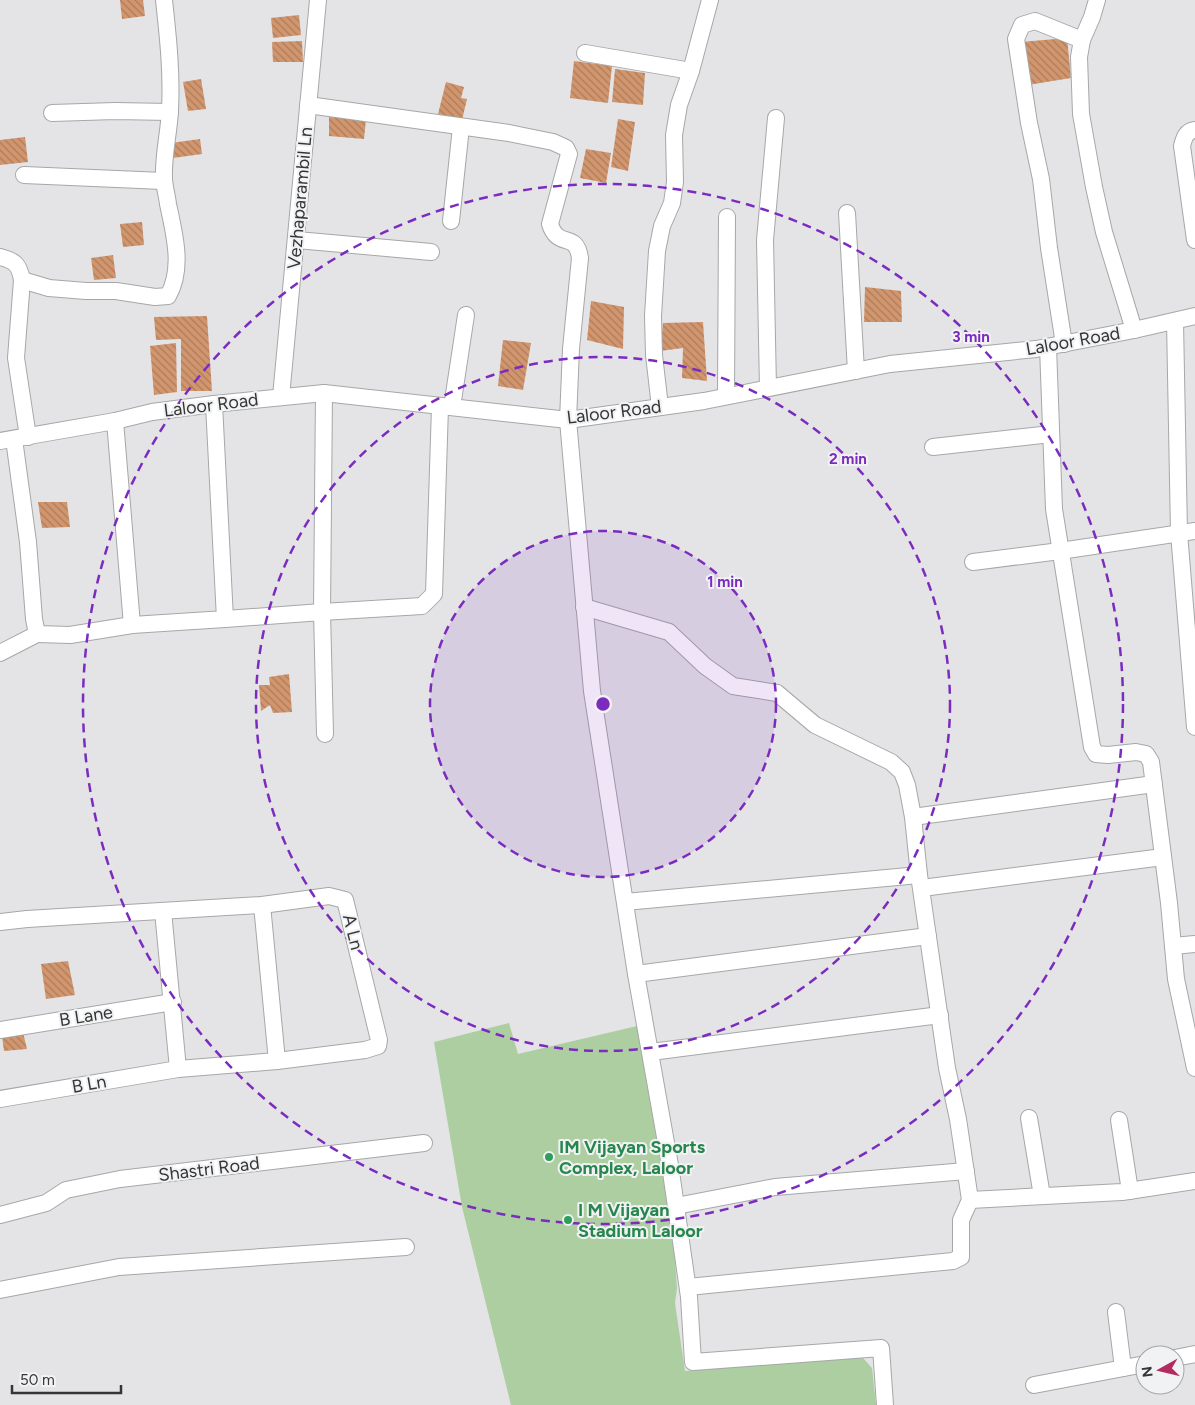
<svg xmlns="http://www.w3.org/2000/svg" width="1195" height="1405" font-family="Figtree,sans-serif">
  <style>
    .grass { fill: #accea1 }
    .building { fill: url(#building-back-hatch) }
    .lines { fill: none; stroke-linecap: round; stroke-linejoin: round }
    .minor-casing { stroke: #a6a7a8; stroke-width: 18 }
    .minor { stroke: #fff; stroke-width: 16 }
    .ring { fill: none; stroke: #7b2cbf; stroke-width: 2.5; stroke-dasharray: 9 6 }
    .leisure-dot { fill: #2e9e5b; stroke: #f1f2f3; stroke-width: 2 }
    .labels { text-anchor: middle; stroke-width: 4; stroke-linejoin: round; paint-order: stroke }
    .street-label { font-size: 18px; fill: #353535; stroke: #f1f2f3 }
    .leisure-label { font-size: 18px; font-weight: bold; fill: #27864d; stroke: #f1f2f3; text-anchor: start }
    .centre { fill: #7b2cbf; stroke: #f1f2f3; stroke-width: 2.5 }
    .ring-label { font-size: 15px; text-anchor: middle; font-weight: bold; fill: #7b2cbf; stroke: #f1f2f3; stroke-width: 4; stroke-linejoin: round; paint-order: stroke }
  </style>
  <defs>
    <pattern id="building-back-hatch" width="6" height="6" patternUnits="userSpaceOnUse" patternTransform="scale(1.25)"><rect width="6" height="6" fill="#d2966e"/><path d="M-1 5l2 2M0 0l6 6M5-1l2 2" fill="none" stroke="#ab7b5b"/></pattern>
  </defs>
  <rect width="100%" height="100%" fill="#e4e4e6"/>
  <polygon class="grass" points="509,1023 518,1054 637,1026 673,1234 677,1288 675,1303 685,1371 810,1360 863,1358 872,1368 876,1405 511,1405 462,1207 434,1042"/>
  <g class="building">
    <polygon points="120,0 143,0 145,16 122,19"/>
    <polygon points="299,15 301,35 273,38 271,18"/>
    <polygon points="1067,38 1071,78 1028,85 1021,42"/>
    <polygon points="302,41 303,62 273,62 272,42"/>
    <polygon points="574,61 612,66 608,103 570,98"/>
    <polygon points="615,69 645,73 643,105 612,102"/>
    <polygon points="201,79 206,109 188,111 183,82"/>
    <polygon points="446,82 464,87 461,98 467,99 462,120 438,114"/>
    <polygon points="329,117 366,119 364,139 329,136"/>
    <polygon points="618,119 635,122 628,171 611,167"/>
    <polygon points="25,137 28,162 0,165 0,140"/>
    <polygon points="200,139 202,154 173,158 171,143"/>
    <polygon points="586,149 611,153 606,183 580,178"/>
    <polygon points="142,222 144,245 123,247 120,224"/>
    <polygon points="113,255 116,278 94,280 91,258"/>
    <polygon points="865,287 901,291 902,322 864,322"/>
    <polygon points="591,301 624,307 623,349 587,340"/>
    <polygon points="207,316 212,391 181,391 181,339 156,340 154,317"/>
    <polygon points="703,322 707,381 682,378 683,348 660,351 663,323"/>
    <polygon points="503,340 531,343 523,390 498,386"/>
    <polygon points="176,343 177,392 154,395 150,346"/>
    <polygon points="38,502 67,502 70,527 42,528"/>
    <polygon points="289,674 292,712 273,713 270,705 261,711 259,685 270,685 269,677"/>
    <polygon points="68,961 75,995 46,999 41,964"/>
    <polygon points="20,1020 27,1049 4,1051 0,1022"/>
  </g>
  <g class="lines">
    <g class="minor-casing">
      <g id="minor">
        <polyline points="1097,0 1092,17 1082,40 1079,57 1081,114 1094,187 1104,232 1134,330"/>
        <polyline points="585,53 691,71"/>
        <path d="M308,105L509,133L553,142L566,148L569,154L550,224C558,250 576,230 580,258L571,349L568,420L592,691L636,974L670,1165L689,1297L693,1362L881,1348L885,1405"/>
        <polyline points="52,113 115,111 170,112"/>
        <path d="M1195,130C1186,131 1184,138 1182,146L1195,240"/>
        <polyline points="24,175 163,181"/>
        <polyline points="847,213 856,371"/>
        <polyline points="451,221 461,127"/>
        <polyline points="297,240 431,252"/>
        <path d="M0,257C15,261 19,264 22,280L16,358L28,437"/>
        <path d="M22,280L49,288L86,291H116L155,297L168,296C184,268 174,233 168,204C167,195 164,186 164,178C163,155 169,133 170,110C172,73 168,37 164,0"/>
        <polyline points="1175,321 1179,533 1195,727"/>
        <polyline points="1064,344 1049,248 1041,179 1029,123 1016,39 1022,25 1035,21 1082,40"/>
        <polyline points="1048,347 1054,509 1092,747 1096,754 1108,755 1136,752 1146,754 1151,762 1169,903 1176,979 1195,1068"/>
        <polyline points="768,388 765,240 776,118"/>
        <polyline points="324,393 322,612 422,606 434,594 440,407"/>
        <polyline points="726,396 727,217"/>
        <polyline points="281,397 318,0"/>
        <polyline points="452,407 466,315"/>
        <polyline points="660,407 654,355 653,316 657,251 662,226 672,203 675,182 674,135 679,105 691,71 710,0"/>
        <polyline points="14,439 28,542 34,619 37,634 70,635 132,625 115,421"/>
        <polyline points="0,441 115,421 152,412 214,404 324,393 568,420 704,401 890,364 1036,349 1134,330 1195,316"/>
        <polyline points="933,447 1051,434"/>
        <polyline points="973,562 1060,551 1195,531"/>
        <polyline points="584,607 669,632 705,666 733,686 777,693 815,725 891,762 902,772 907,785 913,817 919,875 947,1068 958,1119 970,1200 961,1220 961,1257 953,1261 688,1287"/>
        <polyline points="225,619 322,612 325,734"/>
        <polyline points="132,625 225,619 214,404"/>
        <polyline points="0,653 37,634"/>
        <polyline points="913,817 1154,784"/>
        <polyline points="922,888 1163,857"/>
        <polyline points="625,902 919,875"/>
        <polyline points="262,905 277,1061"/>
        <polyline points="163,911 178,1069"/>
        <polyline points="0,922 27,919 262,905 329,896 345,900 347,908 379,1040 378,1046 365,1050 277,1061 178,1069 0,1099"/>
        <polyline points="1173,946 1195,944"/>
        <polyline points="636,974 928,936"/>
        <polyline points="0,1030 173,1002"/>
        <polyline points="651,1052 940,1015"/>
        <polyline points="1029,1118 1042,1196"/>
        <polyline points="1119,1120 1130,1191"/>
        <polyline points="970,1200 1122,1192 1195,1181"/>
        <polyline points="676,1206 775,1187 966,1171"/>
        <polyline points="0,1215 46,1203 66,1190 120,1179 424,1143"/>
        <polyline points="0,1290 119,1267 406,1247"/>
        <polyline points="1116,1312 1123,1368"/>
        <polyline points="1175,1358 1195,1354"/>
        <polyline points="1034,1385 1145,1364"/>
      </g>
    </g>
    <use href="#minor" class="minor"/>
  </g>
  <circle cx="603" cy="704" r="173" fill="#7b2cbf" fill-opacity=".12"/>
  <g class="ring">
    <circle cx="603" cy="704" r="173"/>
    <circle cx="603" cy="704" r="347"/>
    <circle cx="603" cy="704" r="520"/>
  </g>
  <g class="leisure-dot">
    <circle cx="549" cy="1157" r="5"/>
    <circle cx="568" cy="1220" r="5"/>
  </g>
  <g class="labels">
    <g class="street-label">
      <text transform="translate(300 198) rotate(-85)" y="6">Vezhaparambil Ln</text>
      <text transform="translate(1073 341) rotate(-10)" y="6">Laloor Road</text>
      <text transform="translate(211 405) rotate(-7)" y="6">Laloor Road</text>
      <text transform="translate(614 412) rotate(-7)" y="6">Laloor Road</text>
      <text transform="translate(353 932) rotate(76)" y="6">A Ln</text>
      <text transform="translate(86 1016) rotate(-9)" y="6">B Lane</text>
      <text transform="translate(89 1084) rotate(-10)" y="6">B Ln</text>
      <text transform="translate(209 1169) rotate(-7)" y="6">Shastri Road</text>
    </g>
    <g class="leisure-label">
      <text x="559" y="1153">IM Vijayan Sports<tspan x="559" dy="21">Complex, Laloor</tspan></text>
      <text x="578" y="1216">I M Vijayan<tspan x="578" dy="21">Stadium Laloor</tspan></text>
    </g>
  </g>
  <circle cx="603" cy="704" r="8" class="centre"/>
  <g class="ring-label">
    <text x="971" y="342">3 min</text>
    <text x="848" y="464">2 min</text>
    <text x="725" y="587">1 min</text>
  </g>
  <g transform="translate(1160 1370) rotate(262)"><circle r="24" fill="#f1f2f3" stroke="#a6a6a7"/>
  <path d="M0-4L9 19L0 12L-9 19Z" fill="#b62a63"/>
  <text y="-8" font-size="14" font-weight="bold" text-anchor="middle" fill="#353535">N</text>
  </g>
  <path d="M12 1385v8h109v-8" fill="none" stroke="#353535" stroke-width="2.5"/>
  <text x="20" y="1385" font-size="15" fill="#353535" stroke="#f1f2f3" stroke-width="4" paint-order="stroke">50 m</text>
</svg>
